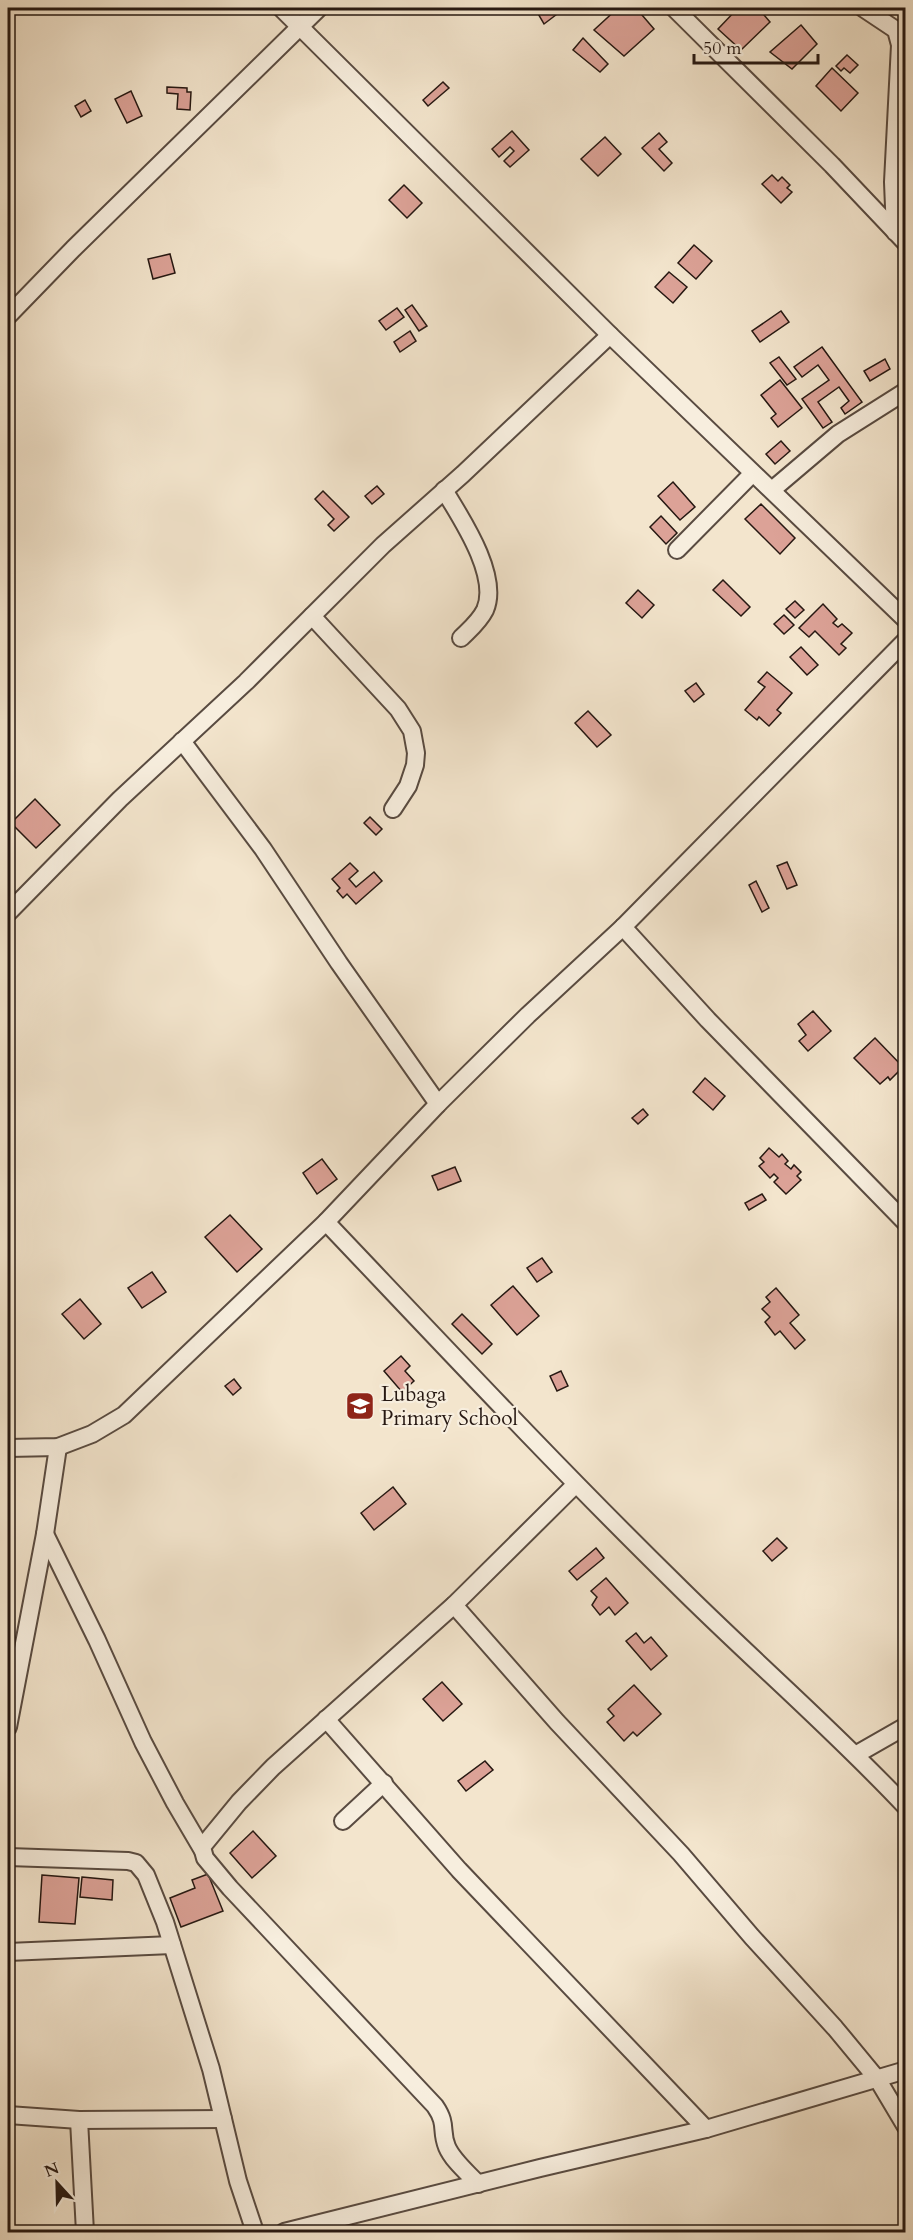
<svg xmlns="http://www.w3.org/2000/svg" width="913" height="2240" font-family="Cardo,serif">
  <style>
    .building { fill: #dca297; stroke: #261812; stroke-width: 1.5 }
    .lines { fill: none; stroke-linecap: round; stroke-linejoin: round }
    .street-casing { stroke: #594b41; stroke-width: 20 }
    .street { stroke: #f7eede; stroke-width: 16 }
    .labels { text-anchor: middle; stroke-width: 4.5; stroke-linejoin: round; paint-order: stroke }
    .poi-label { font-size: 21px; fill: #261812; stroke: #f7eede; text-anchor: start }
  </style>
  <rect width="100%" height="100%" fill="#f3e5cd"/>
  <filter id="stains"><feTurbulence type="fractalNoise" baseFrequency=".00333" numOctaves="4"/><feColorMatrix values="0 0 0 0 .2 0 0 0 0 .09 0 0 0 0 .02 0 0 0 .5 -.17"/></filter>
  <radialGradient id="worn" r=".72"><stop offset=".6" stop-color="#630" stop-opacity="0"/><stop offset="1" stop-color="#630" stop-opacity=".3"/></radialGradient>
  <g class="building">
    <polygon points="543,8 565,8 544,24 537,12"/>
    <polygon points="618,8 636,8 654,29 624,56 594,30"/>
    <polygon points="738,8 758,8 770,22 741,50 718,29"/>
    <polygon points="801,25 817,44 792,69 770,52"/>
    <polygon points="583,38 608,64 600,72 573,50"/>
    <polygon points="847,55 858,65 850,73 844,68 841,71 836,66"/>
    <polygon points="832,68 858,93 841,111 816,86"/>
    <polygon points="443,82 449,88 428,106 423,100"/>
    <polygon points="167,87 187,88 187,92 191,92 190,110 177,109 178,94 167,93"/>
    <polygon points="131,91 142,116 127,123 115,99"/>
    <polygon points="85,100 91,111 81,117 75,106"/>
    <polygon points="512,131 529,150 510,167 504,161 514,151 510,147 499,157 492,149"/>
    <polygon points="659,133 667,142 659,149 672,163 664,171 642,148"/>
    <polygon points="605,137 621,154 598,176 581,159"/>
    <polygon points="772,175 778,181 782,177 790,185 787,188 792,192 781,203 762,184"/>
    <polygon points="404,185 422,203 407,218 389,200"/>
    <polygon points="694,245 712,261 696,279 678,263"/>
    <polygon points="170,254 175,273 153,279 148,259"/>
    <polygon points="669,272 687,287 673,303 655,287"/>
    <polygon points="412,305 427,326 419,331 405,310"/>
    <polygon points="397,308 404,317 386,330 379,321"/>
    <polygon points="781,311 789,322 760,342 752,331"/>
    <polygon points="410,331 416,341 400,352 394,342"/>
    <polygon points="822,347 862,402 845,414 841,408 849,401 839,387 818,402 832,422 823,428 802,399 829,380 818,365 802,377 794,367"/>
    <polygon points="779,357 796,379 787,385 770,363"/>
    <polygon points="885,359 890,369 870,381 864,371"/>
    <polygon points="780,380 802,408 778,427 771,418 776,414 761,395"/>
    <polygon points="781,441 790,451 775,464 766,454"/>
    <polygon points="673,482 695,507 680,520 658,496"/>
    <polygon points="377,486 384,494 372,504 365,496"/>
    <polygon points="323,491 349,517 334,531 328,525 334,519 315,499"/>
    <polygon points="761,504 795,538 780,554 745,519"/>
    <polygon points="661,516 677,533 666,544 650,527"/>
    <polygon points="723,580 750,607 741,616 713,590"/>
    <polygon points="638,590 654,605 642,618 626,603"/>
    <polygon points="795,601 804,610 795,618 786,609"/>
    <polygon points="823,604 837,619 833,623 838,627 842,624 852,633 841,644 846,648 839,655 815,631 809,637 799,628"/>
    <polygon points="784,615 794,625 784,634 774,624"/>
    <polygon points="801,647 818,665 807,675 790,657"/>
    <polygon points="767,672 792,693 777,710 781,713 769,726 759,717 757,720 745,710 765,687 758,682"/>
    <polygon points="696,683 704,694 694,702 685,691"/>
    <polygon points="588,711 611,735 597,747 575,723"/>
    <polygon points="35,799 60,825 36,848 11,823"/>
    <polygon points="370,817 382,829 376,835 364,823"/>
    <polygon points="787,862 797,885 787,889 777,866"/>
    <polygon points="350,863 358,871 349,879 356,887 374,872 382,881 356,904 347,894 343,898 337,891 340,888 332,879"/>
    <polygon points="756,881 769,908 762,912 749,885"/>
    <polygon points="813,1011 831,1031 808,1051 799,1041 806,1035 798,1024"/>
    <polygon points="875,1038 903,1067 890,1080 888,1077 880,1084 854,1058"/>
    <polygon points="705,1078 725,1096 713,1110 693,1092"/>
    <polygon points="643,1109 648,1115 638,1124 632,1118"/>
    <polygon points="769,1148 779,1157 782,1154 788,1161 785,1164 791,1169 794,1165 801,1172 797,1176 801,1180 786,1194 774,1182 778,1178 774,1174 770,1178 759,1166 764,1162 760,1158"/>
    <polygon points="322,1159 337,1179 317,1194 303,1173"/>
    <polygon points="455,1167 461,1181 438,1190 432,1176"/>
    <polygon points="762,1194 766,1200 749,1210 745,1203"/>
    <polygon points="230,1215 262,1249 237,1272 205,1237"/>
    <polygon points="542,1258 552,1272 537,1282 527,1268"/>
    <polygon points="152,1272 166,1292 142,1308 128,1288"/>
    <polygon points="513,1286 539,1316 517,1335 491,1305"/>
    <polygon points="776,1288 799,1315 790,1323 805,1340 795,1349 780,1331 775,1335 765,1322 770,1317 762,1309 770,1302 766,1297"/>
    <polygon points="80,1299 101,1324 84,1339 62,1314"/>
    <polygon points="462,1314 492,1344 482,1354 452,1324"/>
    <polygon points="401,1356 410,1366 405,1371 414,1381 402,1392 384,1371"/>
    <polygon points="561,1371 568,1386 557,1391 550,1376"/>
    <polygon points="234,1379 241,1388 233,1395 225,1386"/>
    <polygon points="393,1487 406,1504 374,1530 361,1513"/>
    <polygon points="777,1538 787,1548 772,1561 763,1551"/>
    <polygon points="596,1548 604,1558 577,1580 569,1571"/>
    <polygon points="606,1578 628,1603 615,1615 609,1607 600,1615 592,1605 597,1597 591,1591"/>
    <polygon points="636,1633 644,1643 651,1637 667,1656 651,1670 626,1641"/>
    <polygon points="442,1682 462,1704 443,1721 423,1699"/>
    <polygon points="634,1685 661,1714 637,1736 633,1732 624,1741 607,1722 614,1716 608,1709"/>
    <polygon points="485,1761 493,1770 466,1791 458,1781"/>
    <polygon points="253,1831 276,1856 252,1878 230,1853"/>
    <polygon points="208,1874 223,1911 181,1927 170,1898 195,1888 192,1880"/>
    <polygon points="42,1875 79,1878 75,1924 39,1922"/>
    <polygon points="82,1877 113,1880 112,1900 80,1897"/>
  </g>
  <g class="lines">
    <g class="street-casing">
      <g id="street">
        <polyline points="281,8 610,335 906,620"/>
        <polyline points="674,8 832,165 906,243"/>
        <polyline points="863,8 896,30 900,45 893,182 895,232"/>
        <polyline points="8,316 73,249 319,8"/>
        <path d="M444,490C461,518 500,576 485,610C479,622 470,629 461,638"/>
        <polyline points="772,490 838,434 906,391"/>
        <polyline points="677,550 752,474"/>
        <polyline points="312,616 398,709 412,731 416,753 415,765 408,786 393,809"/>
        <polyline points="182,741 263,849 339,963 438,1104"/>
        <polyline points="8,913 120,799 246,682 383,545 463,474 610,335"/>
        <polyline points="623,927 708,1020 906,1223"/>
        <path d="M326,1222C441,1343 555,1465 674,1582C750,1658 832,1728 906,1807"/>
        <polyline points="8,1448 58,1447 92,1434 124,1415 326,1222 438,1104 528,1015 623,927 906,640"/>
        <polyline points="45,1534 97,1640 143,1742 175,1803 202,1849"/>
        <polyline points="454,1605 557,1722 681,1854 752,1937 835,2028 878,2080 906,2127"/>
        <polyline points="326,1719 459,1870 706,2129"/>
        <polyline points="8,1727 45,1534 58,1447"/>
        <polyline points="857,1754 906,1726"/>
        <polyline points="343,1821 384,1783"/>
        <polyline points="8,1857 128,1861 136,1863 146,1875 165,1922 211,2069 238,2181 255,2232"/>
        <polyline points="8,1952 172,1945"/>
        <polyline points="8,2115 79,2120 223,2119"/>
        <polyline points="79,2120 85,2232"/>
        <path d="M478,2184C468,2173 453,2161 447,2147C440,2130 448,2125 435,2106L230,1888L205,1858L202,1847L239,1802L273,1767L454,1605L575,1485"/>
        <polyline points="284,2232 540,2168 706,2129 906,2070"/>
      </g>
    </g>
    <use href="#street" class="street"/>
  </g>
  <defs>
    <g id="school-square" transform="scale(1.5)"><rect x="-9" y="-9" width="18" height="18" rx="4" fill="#8f2418" stroke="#f7eede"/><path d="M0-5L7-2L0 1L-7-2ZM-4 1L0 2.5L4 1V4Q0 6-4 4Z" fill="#fff"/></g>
  </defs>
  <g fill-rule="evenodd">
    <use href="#school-square" x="360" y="1406"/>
  </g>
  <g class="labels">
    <g class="poi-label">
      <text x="381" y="1401">Lubaga<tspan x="381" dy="24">Primary School</tspan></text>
    </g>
  </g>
  <rect width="913" height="2240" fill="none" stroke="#f3e5cd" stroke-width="30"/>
  <rect x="9" y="9" width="895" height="2222" fill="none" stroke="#261812" stroke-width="3"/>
  <rect x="15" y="15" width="883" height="2210" fill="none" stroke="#261812" stroke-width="1.5"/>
  <g transform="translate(57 2183) rotate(338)" stroke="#f7eede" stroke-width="4.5" paint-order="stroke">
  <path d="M0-4.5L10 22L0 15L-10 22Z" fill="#261812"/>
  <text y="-9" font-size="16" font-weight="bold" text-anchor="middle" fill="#261812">N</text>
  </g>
  <path d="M694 54v9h124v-9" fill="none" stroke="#261812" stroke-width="3"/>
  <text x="703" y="54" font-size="18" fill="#261812" stroke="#f7eede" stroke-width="4.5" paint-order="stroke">50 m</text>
  <rect width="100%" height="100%" filter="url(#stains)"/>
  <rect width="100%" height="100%" fill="url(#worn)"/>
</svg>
